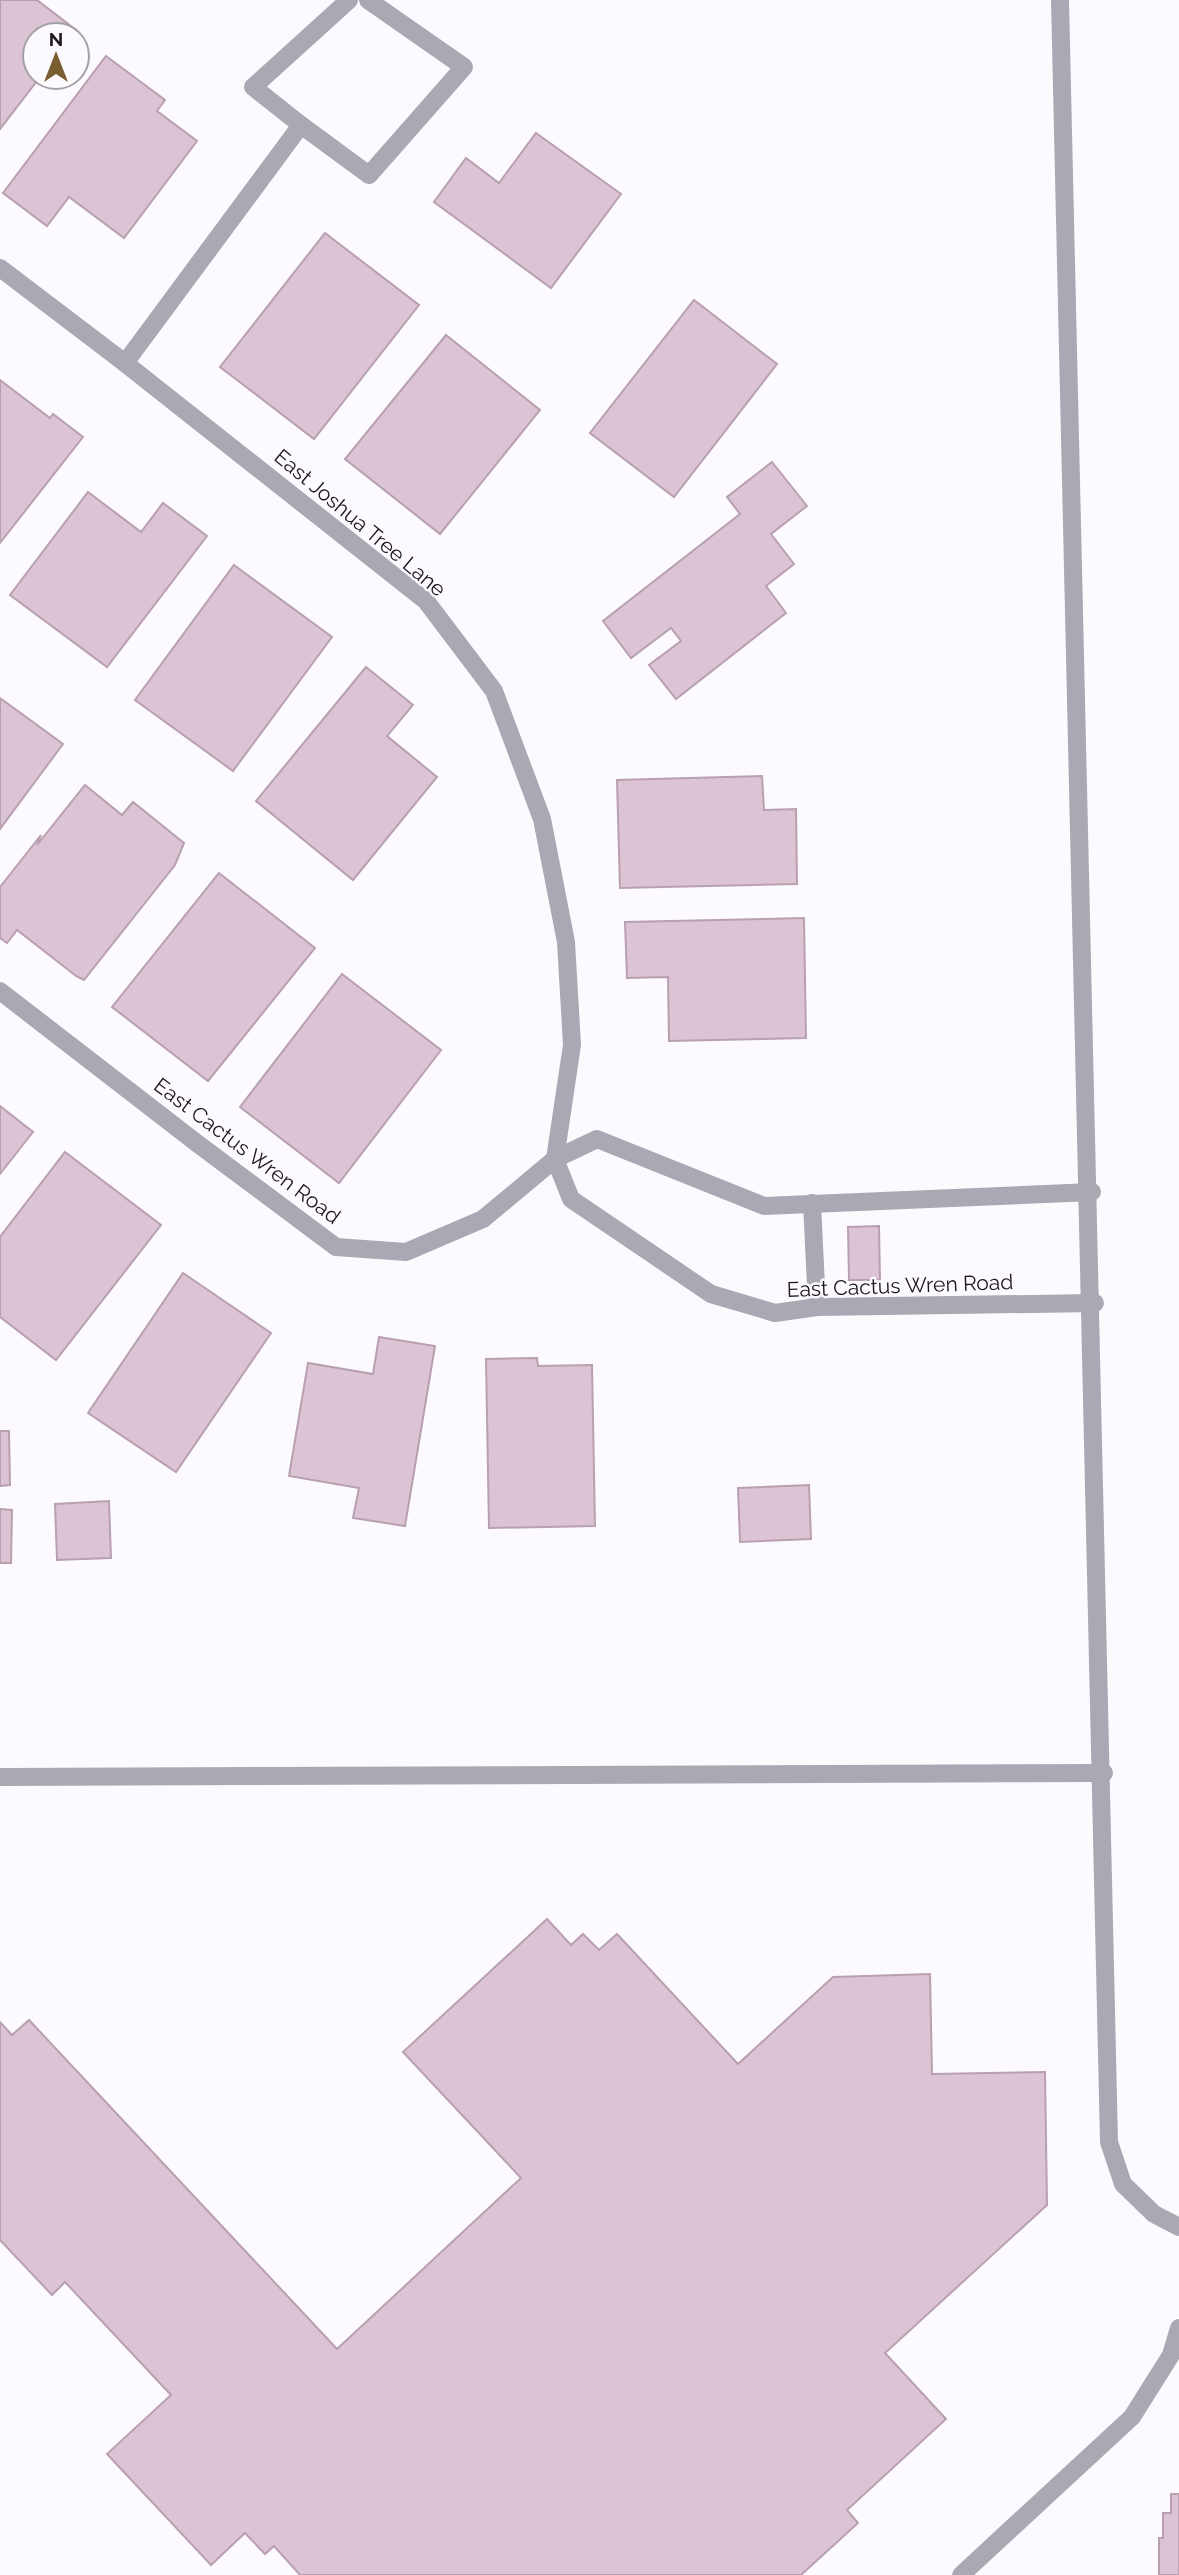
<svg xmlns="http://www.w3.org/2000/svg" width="1179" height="2575" font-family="Raleway,sans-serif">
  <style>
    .building { fill: #dcc4d4; stroke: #b8a0b0; stroke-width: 2 }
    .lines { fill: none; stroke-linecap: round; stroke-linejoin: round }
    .lane { stroke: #a9a9b4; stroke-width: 18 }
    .labels { text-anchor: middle; stroke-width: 5; stroke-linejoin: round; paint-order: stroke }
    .street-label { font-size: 21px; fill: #1d1820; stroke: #fdfaff }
  </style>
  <rect width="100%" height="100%" fill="#fdfaff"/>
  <g class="building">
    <polygon points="0,0 37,0 76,30 72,35 35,35 35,77 40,77 0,129"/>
    <polygon points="106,56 165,100 157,111 197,141 124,238 69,197 47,226 3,193"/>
    <polygon points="536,133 621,194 551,288 434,202 466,158 499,183"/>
    <polygon points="325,233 419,305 314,439 220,367"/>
    <polygon points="694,300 777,364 674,497 590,433"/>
    <polygon points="446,335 540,410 440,534 345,459"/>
    <polygon points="0,380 50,418 53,414 83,437 0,543"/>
    <polygon points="772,462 807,506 771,534 794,564 766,586 786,613 676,699 649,665 681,641 671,628 631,658 603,621 740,514 727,497"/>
    <polygon points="88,492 141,532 163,503 207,536 107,667 10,595"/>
    <polygon points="234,565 332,637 233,771 135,700"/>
    <polygon points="366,667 413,705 387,736 437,777 353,880 256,801"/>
    <polygon points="0,698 63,744 0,829"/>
    <polygon points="762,776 764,810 796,809 797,884 620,888 617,780"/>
    <polygon points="85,785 122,815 133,802 184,843 175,865 84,980 76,976 17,930 7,943 0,938 0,887 41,835 37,845"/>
    <polygon points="219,873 315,948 208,1081 112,1007"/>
    <polygon points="804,918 806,1038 669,1041 668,977 627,978 625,922"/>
    <polygon points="342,974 441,1050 339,1183 240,1107"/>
    <polygon points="0,1106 33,1132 0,1174"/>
    <polygon points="65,1152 161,1225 56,1360 0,1317 0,1237"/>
    <polygon points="879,1226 880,1280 849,1280 848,1227"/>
    <polygon points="183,1273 271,1333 176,1472 88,1413"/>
    <polygon points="379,1337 435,1346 405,1526 353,1518 359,1488 289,1476 308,1363 373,1374"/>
    <polygon points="537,1358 538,1366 592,1365 595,1526 489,1528 486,1359"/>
    <polygon points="0,1431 9,1431 10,1485 0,1486"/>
    <polygon points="809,1485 811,1539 740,1542 738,1488"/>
    <polygon points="109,1501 111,1558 57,1560 55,1504"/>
    <polygon points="0,1509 12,1510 11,1563 0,1563"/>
    <polygon points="547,1919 571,1945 583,1934 599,1950 617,1934 738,2064 833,1977 930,1974 932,2074 1045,2072 1047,2205 885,2353 946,2419 847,2510 858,2523 801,2575 300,2575 274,2546 265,2554 245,2533 211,2565 107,2454 171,2395 65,2282 52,2295 0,2240 0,2022 12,2035 29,2020 337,2349 521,2178 403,2052"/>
    <polygon points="1171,2494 1179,2494 1179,2575 1159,2575 1159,2538 1163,2538 1163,2513 1171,2513"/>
  </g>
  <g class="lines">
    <g class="lane">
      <path d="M1060,0C1081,714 1099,1428 1109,2142L1123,2184L1154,2214L1179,2227"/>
      <polyline points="301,125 253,87 349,0"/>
      <polyline points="0,268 121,360 426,601 494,691 542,819 566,942 572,1045 555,1159 483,1219 406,1252 336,1247 198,1144 0,991"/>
      <polyline points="125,363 301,125 369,175 464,67 368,0"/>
      <polyline points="1092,1192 764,1206 597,1139 555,1159 571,1199 711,1294 775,1313 817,1307 1095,1303"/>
      <polyline points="812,1203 817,1307"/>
      <polyline points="0,1777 1104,1773"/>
      <polyline points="961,2575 1132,2417 1171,2355 1179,2328"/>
    </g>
  </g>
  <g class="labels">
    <g class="street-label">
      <text transform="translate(360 523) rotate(40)" y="7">East Joshua Tree Lane</text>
      <text transform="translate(247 1151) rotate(37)" y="7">East Cactus Wren Road</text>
      <text transform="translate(900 1286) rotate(-2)" y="7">East Cactus Wren Road</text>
    </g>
  </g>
  <g transform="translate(56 56)"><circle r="33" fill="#fdfaff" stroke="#a3a0a6" stroke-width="2"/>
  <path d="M0-5L12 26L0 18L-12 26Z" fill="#785e30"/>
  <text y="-10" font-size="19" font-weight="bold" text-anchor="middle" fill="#1d1820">N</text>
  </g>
</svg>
